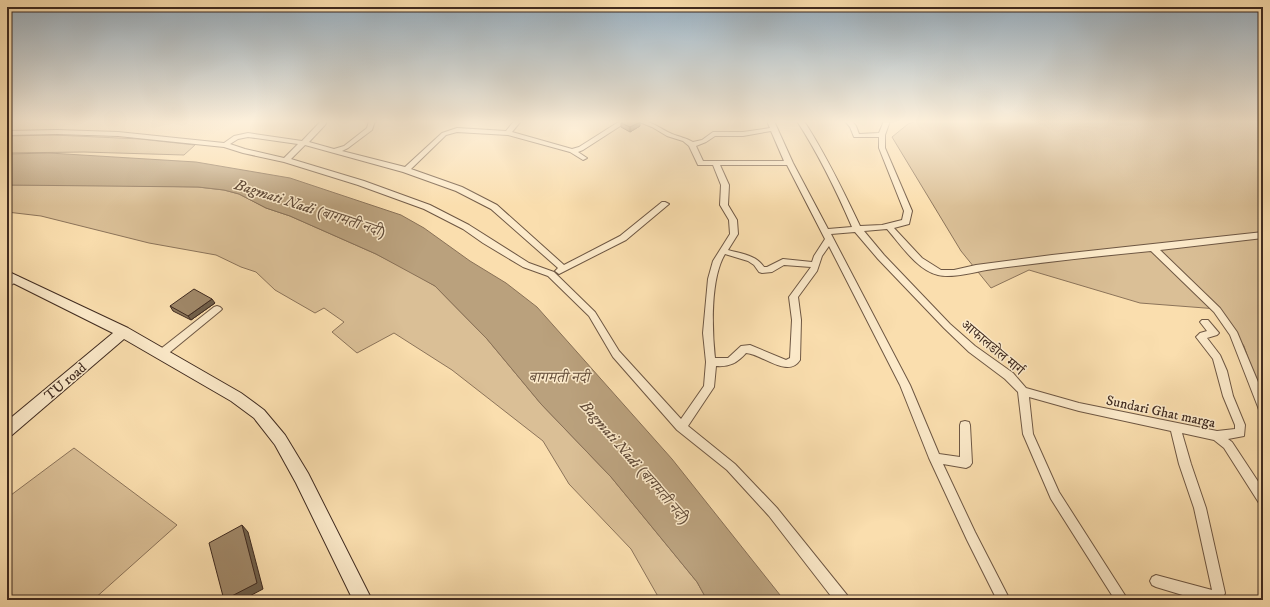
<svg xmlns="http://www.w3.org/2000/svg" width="1270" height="607" font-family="'IM FELL DW Pica','Noto Serif Devanagari',serif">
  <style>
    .green { fill: #dabf96; stroke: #8c745a }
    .water { fill: #baa17d; stroke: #897157 }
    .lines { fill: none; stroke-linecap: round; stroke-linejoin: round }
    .street-casing { stroke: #6e5743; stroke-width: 2 }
    .secondary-casing { stroke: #3f2a1f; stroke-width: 2 }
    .street { fill: #fceaca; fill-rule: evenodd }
    .secondary { fill: #fceaca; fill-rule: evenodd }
    .wall { fill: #8a755a; stroke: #3f2a1f }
    .shaded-wall { fill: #705f4a; stroke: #3f2a1f }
    .building { fill: #a08869; stroke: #3f2a1f }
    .labels { text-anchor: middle; stroke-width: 3; stroke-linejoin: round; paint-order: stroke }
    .street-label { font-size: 14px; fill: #3f2a1f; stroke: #fceaca }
    .water-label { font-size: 15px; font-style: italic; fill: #644e3b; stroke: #fceaca }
  </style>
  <rect width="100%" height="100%" fill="#fadeae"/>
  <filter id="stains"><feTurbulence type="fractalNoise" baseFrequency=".005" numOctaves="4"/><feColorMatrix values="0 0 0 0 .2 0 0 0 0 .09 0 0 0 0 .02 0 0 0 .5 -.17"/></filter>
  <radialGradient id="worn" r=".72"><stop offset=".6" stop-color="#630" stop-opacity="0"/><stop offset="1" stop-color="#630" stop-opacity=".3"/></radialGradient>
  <g class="green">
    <polygon points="917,121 1263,121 1263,402 1244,346 1218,309 1140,303 1029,270 991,288 961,251 892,137 908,124"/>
    <polygon points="54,135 140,139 195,145 184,155 84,152 7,153 7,136"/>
    <polygon points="7,185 104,185 198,187 224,190 239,194 266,208 290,216 376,254 408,270 435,286 487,339 541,404 611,477 697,582 707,600 660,600 631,549 569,484 543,441 452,370 394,333 357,353 332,332 344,322 324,308 315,313 275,290 256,272 241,267 216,255 149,243 41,216 7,212"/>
    <polygon points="74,448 177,525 93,600 8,600 7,498"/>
  </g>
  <polygon class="water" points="49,153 196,162 290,178 401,215 424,228 470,261 506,283 537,307 672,459 784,600 707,600 697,582 611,477 541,404 487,339 435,286 376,254 290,216 266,208 239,194 224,190 198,187 7,185 7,154"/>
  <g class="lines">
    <g class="street-casing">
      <g id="street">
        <path d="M321,121H327L325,125L309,142L334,149L344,146L367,128L369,121H375L372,130L348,148L342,151L405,167L442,133L457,128L506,131L514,121H521L512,132L572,149L579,147L620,121H628L583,150L578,152L587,158L583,160L570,152L508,135L457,132L446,135L411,169L462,187L497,205L564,265L620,236L662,202H665L669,204L626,240L559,274L555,271L558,268L491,209L456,191L403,172L305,145L291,159L364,181L430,205L469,225L529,263L554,272L595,312L619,351L681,419L704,386L706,362L703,333L708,279L713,261L730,234L729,220L720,205L721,185L713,165H698L689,146L683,141L667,136L652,127L637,121C654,121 658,128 672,134C680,137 686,138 693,142L702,140L713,132H743L770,128L767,121H774L793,163L828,229L852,227C836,190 819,155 797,121H804C826,155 843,190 860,226L882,225L902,220L904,211L879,148V137H854L850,127L845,121H852L856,126L859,134L879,133L884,121H890L885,135V148L912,211L909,224L894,228L922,258L941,270H954L976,265L1052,255L1263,232V238L1160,250L1220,308L1237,332L1263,394V411L1259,410L1258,407L1230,335L1214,312L1151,251C1098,256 1045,262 993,269C977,271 953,279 938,275C917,270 901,245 887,229L864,231L884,255L950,324L975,346L1013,373L1026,388L1079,403L1217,431L1235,429V425L1223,396L1213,359L1196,337L1200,333L1207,331L1200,322L1202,320H1208L1219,333L1217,335L1207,338L1220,355L1227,371L1233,396L1245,425L1244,436L1228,439L1232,442L1263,489V504L1259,503L1224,448L1214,440L1182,433L1191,464L1206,508L1225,593L1222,600H1199L1156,587L1152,585L1150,581L1152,577L1156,575L1212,590L1194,508L1179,464L1171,431L1079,411L1029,397L1033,434L1059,492L1128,600H1115L1051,499L1023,434L1018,392L1005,379L969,352L944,328L878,259L855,232L831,234L910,385L939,454L960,457V425L961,422L965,421L969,422L970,425L972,463L970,466L966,468L943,464L975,532L1010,600H997L967,540L929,458L900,385L829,246L822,256L817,271L798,297L801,320L800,360C788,379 762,354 746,353C737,363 730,367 716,366L714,387L688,426L735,464L777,508L847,595L848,600H834L769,516L727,470L677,430L613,357L589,316L548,276L523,267L483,243L463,229L424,209L358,185L284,162L243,153L224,147L118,136L57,134L7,135V131L57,130L118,132L224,143L234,136L248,133L302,141ZM771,131L784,161H703L696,146L706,142L715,136H743ZM248,137L298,144L284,158L245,149L230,144L238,139ZM720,165H787L825,239L814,256L812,262L783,259L767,267H764C756,255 742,254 728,250L738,234L737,220L728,205L729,185ZM725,254L748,261L754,265L759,272L762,273L772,272L784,265L811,267L789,297L792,320L790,358L786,360L750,345L741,346L728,358H715C712,330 710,279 725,254Z"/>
        <polygon points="16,276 19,277 20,279 7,288 7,281"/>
        <polygon points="217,306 220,307 222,309 220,311 164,357 158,357 156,354 158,351 214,307"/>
      </g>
    </g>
    <g class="secondary-casing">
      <polygon id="secondary" points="7,271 128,328 241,393 264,410 285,435 308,473 372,600 353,600 296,483 275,445 254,418 231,401 124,339 12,435 7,436 7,421 113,333 7,280"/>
    </g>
    <use href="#street" class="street"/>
    <use href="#secondary" class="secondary"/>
  </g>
  <g class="wall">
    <polygon points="621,123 640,126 630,132 621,127"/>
    <polygon points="215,303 191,320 173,311 170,306"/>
  </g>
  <g class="shaded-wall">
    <polygon points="640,122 640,126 630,132 630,127"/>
    <polygon points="212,299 215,303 191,320 188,316"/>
    <polygon points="242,525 248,532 263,589 242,600 225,600"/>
  </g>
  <g class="building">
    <polygon points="624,121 639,121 640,122 630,127 621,123"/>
    <polygon points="194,289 212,299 188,316 170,306"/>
    <polygon points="242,525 257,583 224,600 209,543"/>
  </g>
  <linearGradient id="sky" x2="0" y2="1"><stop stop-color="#95acbd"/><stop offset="0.59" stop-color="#fdf0db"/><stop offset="1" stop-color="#fdf0db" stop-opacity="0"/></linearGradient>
  <rect width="1270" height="206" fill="url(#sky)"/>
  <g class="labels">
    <g class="street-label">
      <text transform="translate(993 347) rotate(40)" y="5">आफालडोल मार्ग</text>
      <text transform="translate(65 381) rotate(-40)" y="5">TU road</text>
      <text transform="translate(1161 411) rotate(12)" y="5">Sundari Ghat marga</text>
    </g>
    <g class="water-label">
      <text transform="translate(310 208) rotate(18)" y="5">Bagmati Nadi (बागमती नदी)</text>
      <text x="559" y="382">बागमती नदी</text>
      <text transform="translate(635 462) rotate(49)" y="5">Bagmati Nadi (बागमती नदी)</text>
    </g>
  </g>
  <rect width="1270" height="607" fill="none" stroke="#fadeae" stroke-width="24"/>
  <rect x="8" y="8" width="1254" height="591" fill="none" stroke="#3f2a1f" stroke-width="2"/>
  <rect x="12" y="12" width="1246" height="583" fill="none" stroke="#3f2a1f"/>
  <rect width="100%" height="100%" filter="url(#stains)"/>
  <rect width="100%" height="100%" fill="url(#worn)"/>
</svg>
